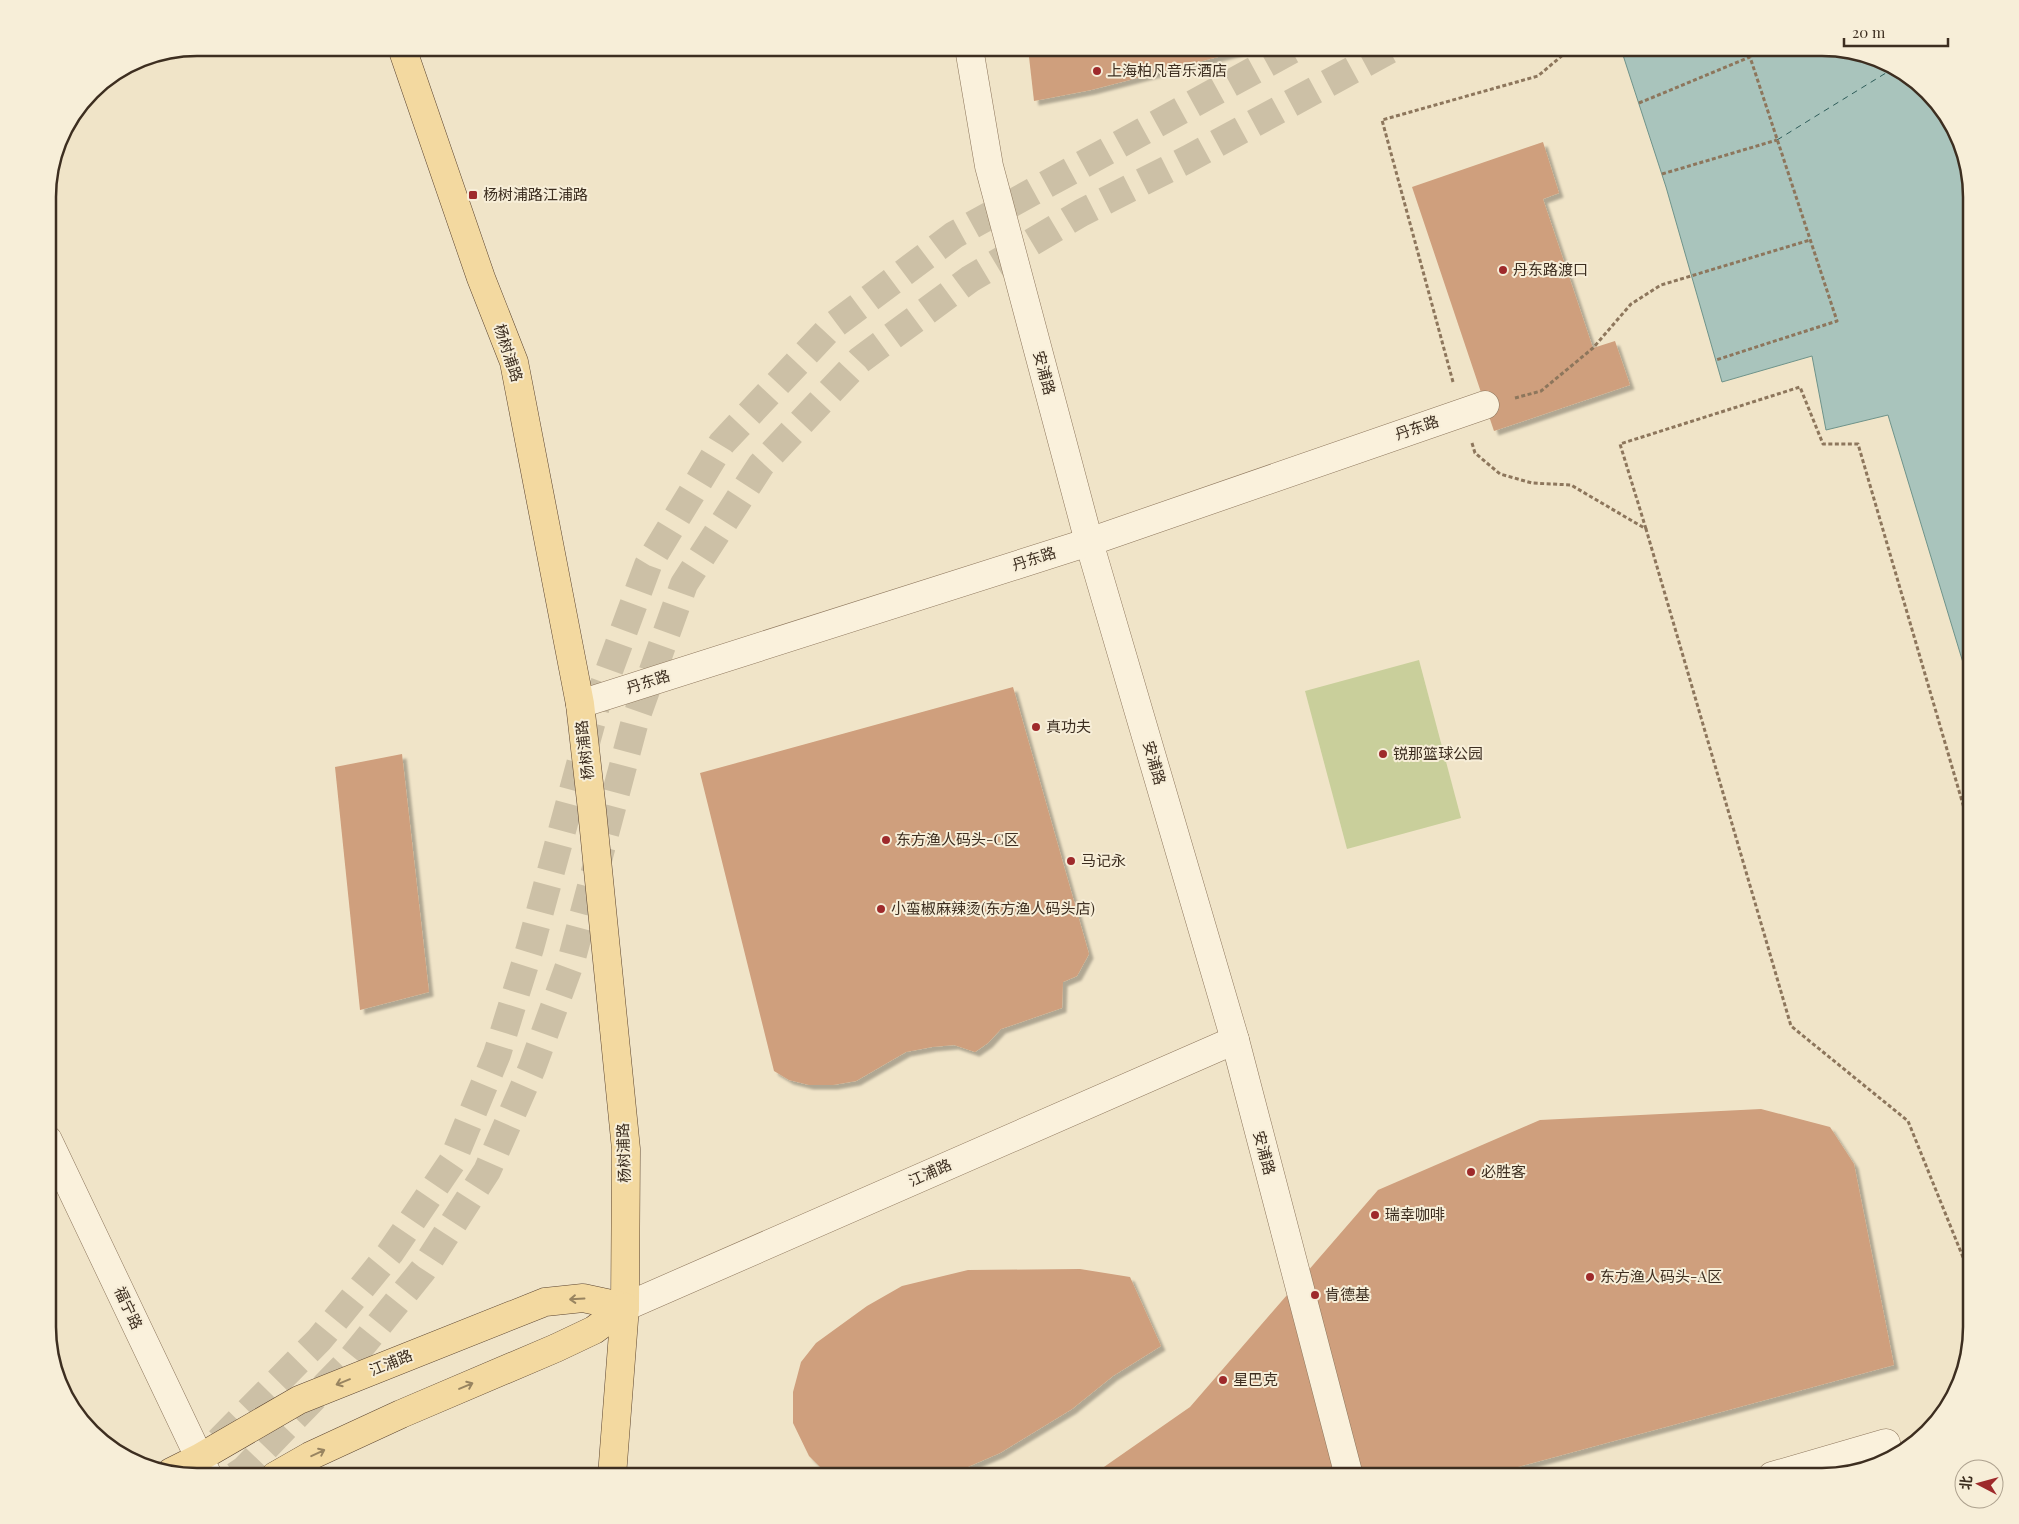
<svg xmlns="http://www.w3.org/2000/svg" width="2019" height="1524" font-family="'Playfair Display','Noto Sans SC',serif">
  <style>
    .green { fill: #c9cf9b }
    .water { fill: #a9c4bc; stroke: #6f938a }
    .lines { fill: none; stroke-linecap: round; stroke-linejoin: round }
    .ferry { stroke: #2f5d5a; stroke-width: 1; stroke-dasharray: 6 5; stroke-linecap: butt }
    .building { fill: #cf9f7d; filter: url(#shadow) }
    .major-tunnel { stroke: #ccc0a6; stroke-width: 28; stroke-dasharray: 28 14; stroke-linecap: butt }
    .minor-casing { stroke: #8d765c; stroke-width: 29 }
    .major-casing { stroke: #5b4430; stroke-width: 29 }
    .path { stroke: #8d765c; stroke-width: 3; stroke-dasharray: 4 2.5; stroke-linecap: butt }
    .minor { stroke: #faf1dc; stroke-width: 28 }
    .major { stroke: #f3d9a0; stroke-width: 28 }
    .oneway { stroke: #988460 }
    .poi-dot { fill: #9e2a2b; stroke: #f7eed8; stroke-width: 2 }
    .labels { text-anchor: middle; stroke-width: 4; stroke-linejoin: round; paint-order: stroke }
    .poi-label { font-size: 15px; fill: #3d2e20; stroke: #f7eed8; text-anchor: start }
    .street-label { font-size: 15px; fill: #3d2e20; stroke: #f7eed8 }
    .rim { fill: none; stroke: #3d2e20; stroke-width: 2.5 }
  </style>
  <defs>
    <filter id="shadow"><feDropShadow dx="4.5" dy="4.5" stdDeviation="1" flood-color="#0004"/></filter>
  </defs>
  <rect width="100%" height="100%" fill="#f0e4c8"/>
  <polygon class="green" points="1419,660 1461,818 1347,849 1305,691"/>
  <polygon class="water" points="1623,48 1822,48 1870,56 1913,79 1956,131 1971,197 1971,689 1888,415 1826,430 1812,356 1722,382 1666,187 1621,49"/>
  <g class="lines">
    <polyline class="ferry" points="1777,140 1894,68"/>
  </g>
  <g class="building">
    <polygon points="1028,48 1244,48 1237,52 1091,90 1034,101"/>
    <polygon points="1543,142 1559,193 1543,199 1593,348 1615,341 1630,385 1494,431 1412,187"/>
    <polygon points="1013,687 1089,954 1077,976 1063,982 1062,1008 1001,1029 988,1043 975,1052 954,1045 932,1047 906,1052 856,1081 833,1085 809,1085 789,1080 774,1071 700,773"/>
    <polygon points="402,754 429,992 360,1010 335,767"/>
    <polygon points="1761,1109 1830,1127 1854,1164 1894,1365 1485,1476 1091,1476 1190,1407 1378,1190 1540,1120"/>
    <polygon points="1080,1269 1130,1277 1161,1346 1113,1376 1072,1409 1000,1453 947,1476 832,1476 825,1472 809,1456 793,1423 793,1392 801,1362 816,1343 867,1306 902,1286 968,1270"/>
  </g>
  <g class="lines">
    <g class="major-tunnel">
      <polyline points="219,1441 319,1340 390,1253 452,1162 497,1054 530,948 596,706 648,565 722,443 830,328 954,235 1295,48"/>
      <polyline points="235,1476 244,1470 352,1358 423,1270 487,1171 532,1068 572,958 635,721 684,584 761,465 860,360 970,279 1081,213 1188,159 1393,48"/>
    </g>
    <g class="minor-casing">
      <g id="minor">
        <polyline points="969,48 989,166 1089,542 1235,1040 1349,1476"/>
        <polyline points="580,704 1089,542 1485,405"/>
        <polyline points="48,1140 208,1476"/>
        <polyline points="625,1307 1235,1040"/>
        <polyline points="1772,1476 1886,1443 1890,1460"/>
      </g>
    </g>
    <g class="major-casing">
      <g id="major">
        <polyline points="402,48 481,278 514,362 580,704 592,810 626,1149 625,1307 612,1476"/>
        <polyline points="171,1472 199,1458 299,1400 545,1302 583,1298 625,1307"/>
        <polyline points="275,1476 310,1456 401,1414 556,1348 594,1330 625,1307"/>
      </g>
    </g>
    <g class="path">
      <polyline points="1639,103 1750,57 1837,321 1716,360"/>
      <polyline points="1662,174 1777,140"/>
      <polyline points="1453,382 1382,120 1538,76 1571,48"/>
      <polyline points="1515,398 1541,391 1593,348 1631,304 1661,285 1810,240"/>
      <polyline points="1472,443 1475,453 1500,474 1532,483 1571,485 1646,529 1791,1026 1908,1121 1971,1277"/>
      <polyline points="1646,529 1620,444 1800,387 1823,444 1858,444 1971,832"/>
    </g>
    <use href="#minor" class="minor"/>
    <use href="#major" class="major"/>
  </g>
  <defs><path id="oneway-shaft" d="M-6 0H5M1.5-3L5.5 0L1.5 3" fill="none" stroke-width="1.6" stroke-linecap="round" stroke-linejoin="round" transform="scale(1.25)"/></defs>
  <g class="oneway">
    <use href="#oneway-shaft" transform="translate(577 1299) rotate(177)"/>
    <use href="#oneway-shaft" transform="translate(343 1382) rotate(158)"/>
    <use href="#oneway-shaft" transform="translate(466 1386) rotate(-23)"/>
    <use href="#oneway-shaft" transform="translate(318 1453) rotate(-25)"/>
  </g>
  <g class="poi-dot">
    <circle cx="1097" cy="71" r="5"/>
    <rect x="468" y="190" width="10" height="10" rx="2.5"/>
    <circle cx="1503" cy="270" r="5"/>
    <circle cx="1036" cy="727" r="5"/>
    <circle cx="1383" cy="754" r="5"/>
    <circle cx="886" cy="840" r="5"/>
    <circle cx="1071" cy="861" r="5"/>
    <circle cx="881" cy="909" r="5"/>
    <circle cx="1471" cy="1172" r="5"/>
    <circle cx="1375" cy="1215" r="5"/>
    <circle cx="1590" cy="1277" r="5"/>
    <circle cx="1315" cy="1295" r="5"/>
    <circle cx="1223" cy="1380" r="5"/>
  </g>
  <g class="labels">
    <g class="poi-label">
      <text x="1107" y="76">上海柏凡音乐酒店</text>
      <text x="483" y="200">杨树浦路江浦路</text>
      <text x="1513" y="275">丹东路渡口</text>
      <text x="1046" y="732">真功夫</text>
      <text x="1393" y="759">锐那篮球公园</text>
      <text x="896" y="845">东方渔人码头-C区</text>
      <text x="1081" y="866">马记永</text>
      <text x="891" y="914">小蛮椒麻辣烫(东方渔人码头店)</text>
      <text x="1481" y="1177">必胜客</text>
      <text x="1385" y="1220">瑞幸咖啡</text>
      <text x="1600" y="1282">东方渔人码头-A区</text>
      <text x="1325" y="1300">肯德基</text>
      <text x="1233" y="1385">星巴克</text>
    </g>
    <g class="street-label">
      <text transform="translate(508 353) rotate(72)" y="5">杨树浦路</text>
      <text transform="translate(1044 373) rotate(75)" y="5">安浦路</text>
      <text transform="translate(1417 428) rotate(-19)" y="5">丹东路</text>
      <text transform="translate(1034 559) rotate(-18)" y="5">丹东路</text>
      <text transform="translate(648 682) rotate(-18)" y="5">丹东路</text>
      <text transform="translate(585 750) rotate(-97)" y="5">杨树浦路</text>
      <text transform="translate(1154 763) rotate(74)" y="5">安浦路</text>
      <text transform="translate(624 1153) rotate(-92)" y="5">杨树浦路</text>
      <text transform="translate(1264 1153) rotate(75)" y="5">安浦路</text>
      <text transform="translate(930 1173) rotate(-24)" y="5">江浦路</text>
      <text transform="translate(128 1308) rotate(65)" y="5">福宁路</text>
      <text transform="translate(391 1363) rotate(-22)" y="5">江浦路</text>
    </g>
  </g>
  <path d="M0 0H2019V1524H0ZM197 56H1822A141 141 0 0 1 1963 197V1327A141 141 0 0 1 1822 1468H197A141 141 0 0 1 56 1327V197A141 141 0 0 1 197 56Z" fill="#f7eed8" fill-rule="evenodd"/>
  <path class="rim" d="M197 56H1822A141 141 0 0 1 1963 197V1327A141 141 0 0 1 1822 1468H197A141 141 0 0 1 56 1327V197A141 141 0 0 1 197 56Z"/>
  <g transform="translate(1979 1484) rotate(276)"><circle r="24" fill="#f7eed8" stroke="#ada18e"/>
  <path d="M0-4L9 19L0 12L-9 19Z" fill="#9e2a2b"/>
  <text y="-8" font-size="14" font-weight="bold" text-anchor="middle" fill="#3d2e20">北</text>
  </g>
  <path d="M1844 38v8h104v-8" fill="none" stroke="#3d2e20" stroke-width="2.5"/>
  <text x="1852" y="38" font-size="15" fill="#3d2e20" stroke="#f7eed8" stroke-width="4" paint-order="stroke">20 m</text>
</svg>
